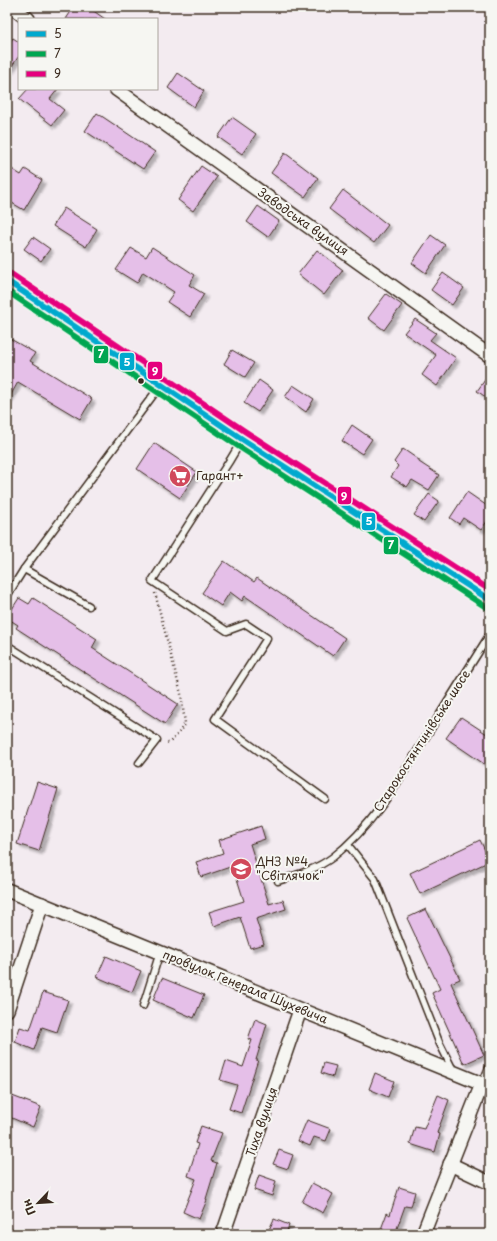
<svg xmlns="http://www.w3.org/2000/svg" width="497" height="1241" font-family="'Playpen Sans',sans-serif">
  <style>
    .building { fill: #e5bfe8; stroke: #3b2a1e; filter: url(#shadow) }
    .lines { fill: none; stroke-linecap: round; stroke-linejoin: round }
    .lane-casing { stroke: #3b2a1e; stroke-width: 9 }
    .street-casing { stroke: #3b2a1e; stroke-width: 16 }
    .secondary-casing { stroke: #3b2a1e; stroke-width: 21 }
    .path { stroke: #3b2a1e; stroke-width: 2.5; stroke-dasharray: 1 3; stroke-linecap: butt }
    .lane { stroke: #f6f6f2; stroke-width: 6 }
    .street { stroke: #f6f6f2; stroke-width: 13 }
    .secondary { stroke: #f6f6f2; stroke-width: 18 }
    .bus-1-casing { stroke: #f6f6f2; stroke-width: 9 }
    .bus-2-casing { stroke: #f6f6f2; stroke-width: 9 }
    .bus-3-casing { stroke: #f6f6f2; stroke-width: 9 }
    .bus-1 { stroke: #00a9ce; stroke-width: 6 }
    .bus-2 { stroke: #00a651; stroke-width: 6 }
    .bus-3 { stroke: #e5007d; stroke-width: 6 }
    .bus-dot { fill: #3b2a1e; stroke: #f6f6f2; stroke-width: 1.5 }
    .labels { text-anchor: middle; stroke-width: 4; stroke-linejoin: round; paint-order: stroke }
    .street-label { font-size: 12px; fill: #3b2a1e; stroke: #f6f6f2 }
    .poi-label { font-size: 12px; fill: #3b2a1e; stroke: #f6f6f2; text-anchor: start }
    .line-badge { stroke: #f6f6f2; stroke-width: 1.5 }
    .badge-label { font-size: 11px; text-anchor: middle; font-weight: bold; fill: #fff }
  </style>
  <defs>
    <filter id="shadow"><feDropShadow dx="3.5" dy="3.5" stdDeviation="1" flood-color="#0004"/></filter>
  </defs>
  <rect width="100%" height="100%" fill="#f3ebf0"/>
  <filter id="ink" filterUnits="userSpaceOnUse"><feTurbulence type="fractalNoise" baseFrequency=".025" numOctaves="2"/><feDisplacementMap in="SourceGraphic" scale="8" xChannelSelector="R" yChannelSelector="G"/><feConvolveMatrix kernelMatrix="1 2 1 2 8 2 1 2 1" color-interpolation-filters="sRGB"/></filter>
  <g filter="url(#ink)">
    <g class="building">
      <polygon points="74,7 88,7 105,19 66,19"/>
      <polygon points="13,38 19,42 19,56 7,73 7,46"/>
      <polygon points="178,73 204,91 194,107 168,88"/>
      <polygon points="28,89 58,89 50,99 64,110 52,125 19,99"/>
      <polygon points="97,113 155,152 143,169 85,131"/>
      <polygon points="232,117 256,134 242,154 218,137"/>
      <polygon points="285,153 318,178 305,197 271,173"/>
      <polygon points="7,166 21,175 25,169 42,180 24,210 7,200"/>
      <polygon points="201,166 217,177 193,211 178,200"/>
      <polygon points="343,190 388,225 374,243 329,209"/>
      <polygon points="258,206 279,221 268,237 247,222"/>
      <polygon points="64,208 97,229 86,247 53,226"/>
      <polygon points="431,235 445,245 426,273 412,263"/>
      <polygon points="33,237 50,249 41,261 24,249"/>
      <polygon points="152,247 195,275 189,285 204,294 190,317 167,302 174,292 143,272 137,283 116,270 131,248 146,257"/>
      <polygon points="317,250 343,270 324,295 298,274"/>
      <polygon points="443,273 464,288 452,305 431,290"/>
      <polygon points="386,294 402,305 384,330 368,318"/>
      <polygon points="415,319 436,333 430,340 456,358 437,386 422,375 436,355 404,333"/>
      <polygon points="7,337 35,353 30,361 92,399 80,419 18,382 7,402"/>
      <polygon points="232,350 254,363 245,377 224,364"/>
      <polygon points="490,373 490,400 477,391"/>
      <polygon points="259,380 273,390 258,412 244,403"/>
      <polygon points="293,385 314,399 306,412 285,397"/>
      <polygon points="352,425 372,439 362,454 342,441"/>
      <polygon points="154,443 197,472 180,498 137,469"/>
      <polygon points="403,449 419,460 419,462 439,475 429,490 412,480 407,487 391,477 398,466 394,462"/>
      <polygon points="467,492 490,508 490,517 481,530 463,518 459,524 450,518"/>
      <polygon points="429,494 439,501 424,522 414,515"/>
      <polygon points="224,561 254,582 257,578 345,638 333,656 245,596 242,601 230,592 221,606 202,593"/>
      <polygon points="19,598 29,604 33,598 97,639 92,648 178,704 165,724 16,628 18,625 7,618 7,617"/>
      <polygon points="461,717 490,736 490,768 446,738"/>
      <polygon points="37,782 58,789 39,851 17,844"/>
      <polygon points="261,826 265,839 250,844 269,904 283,900 286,909 256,919 264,944 250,948 240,917 214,926 209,912 244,901 233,866 201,877 196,862 223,853 219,840"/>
      <polygon points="480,840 490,861 420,894 410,873"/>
      <polygon points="426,909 460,979 451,983 484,1055 464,1064 432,993 440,989 407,918"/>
      <polygon points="106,956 141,971 132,992 97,977"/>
      <polygon points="162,978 204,995 194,1018 153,1000"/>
      <polygon points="43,992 68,1000 57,1032 42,1027 34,1050 15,1042 20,1027 30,1030"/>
      <polygon points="255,1019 267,1024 256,1060 258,1060 241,1113 229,1109 237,1085 220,1080 226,1061 243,1067 252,1040 248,1039"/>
      <polygon points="324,1063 336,1066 333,1077 321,1073"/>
      <polygon points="375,1073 394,1081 388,1097 369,1089"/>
      <polygon points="7,1094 41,1107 33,1127 7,1116"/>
      <polygon points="438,1095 449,1100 437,1133 440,1134 435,1152 410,1144 415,1127 424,1129"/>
      <polygon points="307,1120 331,1129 326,1141 314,1137 310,1146 298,1141"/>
      <polygon points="201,1126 222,1133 211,1161 217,1163 206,1199 207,1200 199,1219 183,1212 196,1179 188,1176 198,1144 195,1143"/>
      <polygon points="279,1150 293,1155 288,1169 273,1164"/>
      <polygon points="259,1175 276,1181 272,1196 254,1190"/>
      <polygon points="312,1183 333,1194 323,1213 302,1202"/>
      <polygon points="399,1187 415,1192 411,1207 405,1206 395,1234 381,1229 387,1213 390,1215"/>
      <polygon points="274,1219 289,1225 286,1234 267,1234"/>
    </g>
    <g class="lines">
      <g class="lane-casing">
        <g id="lane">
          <polyline points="242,440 230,460 152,581 227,631 246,624 267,638 215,719 325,799"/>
          <polyline points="24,569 89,606"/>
          <polyline points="7,596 24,569 160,386"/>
          <polyline points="7,645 157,740 139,763"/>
          <polyline points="348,845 375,879 439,1042 453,1070"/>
          <path d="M278,881C297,875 317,869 333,857C373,826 398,782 424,740C446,704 468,669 490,634"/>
          <polyline points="143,1006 160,952"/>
          <polyline points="482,1084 490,1065"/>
        </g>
      </g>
      <g class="street-casing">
        <g id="street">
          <polyline points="12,7 28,19"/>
          <polyline points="116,89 490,356"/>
          <polyline points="7,890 482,1084 423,1234"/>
          <polyline points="7,1010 42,904"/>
          <polyline points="450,1164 490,1183"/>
          <polyline points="223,1234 300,1010"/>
        </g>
      </g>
      <g class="secondary-casing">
        <polyline id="secondary" points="7,281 242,439 490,600"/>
      </g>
      <polyline class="path" points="155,593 181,694 185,723 178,734 169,743 165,742"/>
      <use href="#lane" class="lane"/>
      <use href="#street" class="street"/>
      <use href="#secondary" class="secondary"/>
      <g class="bus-1-casing">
        <polyline id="bus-1" points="7,281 242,439 490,600"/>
      </g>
      <g class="bus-2-casing">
        <polyline id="bus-2" points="7,291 238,446 486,607"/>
      </g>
      <g class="bus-3-casing">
        <polyline id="bus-3" points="11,274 246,432 490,590"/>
      </g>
      <use href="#bus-1" class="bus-1"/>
      <use href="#bus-2" class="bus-2"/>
      <use href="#bus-3" class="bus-3"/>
    </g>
  </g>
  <defs>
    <g id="supermarket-disc" transform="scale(1.15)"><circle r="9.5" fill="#d1495b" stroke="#f6f6f2"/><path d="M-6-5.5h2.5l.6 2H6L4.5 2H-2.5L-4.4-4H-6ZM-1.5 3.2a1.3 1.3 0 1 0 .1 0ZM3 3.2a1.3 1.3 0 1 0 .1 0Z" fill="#fff"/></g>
    <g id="school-disc" transform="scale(1.15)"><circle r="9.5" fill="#d1495b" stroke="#f6f6f2"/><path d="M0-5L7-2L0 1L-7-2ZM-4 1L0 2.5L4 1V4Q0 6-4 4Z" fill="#fff"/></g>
  </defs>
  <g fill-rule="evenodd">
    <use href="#supermarket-disc" x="180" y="476"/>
    <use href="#school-disc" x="241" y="869"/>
  </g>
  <circle class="bus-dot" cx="141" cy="381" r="3.5"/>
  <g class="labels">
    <g class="street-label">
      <text transform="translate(303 222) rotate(35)" y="4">Заводська вулиця</text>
      <text transform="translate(422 741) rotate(-57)" y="4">Старокостянтинівське шосе</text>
      <text transform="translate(245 987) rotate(22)" y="4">провулок Генерала Шухевича</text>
      <text transform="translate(262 1122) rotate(-71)" y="4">Тиха вулиця</text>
    </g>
    <g class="poi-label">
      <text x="196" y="480">Гарант+</text>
      <text x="256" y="866">ДНЗ №4<tspan x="256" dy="14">"Світлячок"</tspan></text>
    </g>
  </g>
  <g class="line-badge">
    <rect x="93" y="345" width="16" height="19" rx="4" fill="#00a651"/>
    <rect x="119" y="352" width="16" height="19" rx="4" fill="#00a9ce"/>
    <rect x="147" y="361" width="16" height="19" rx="4" fill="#e5007d"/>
    <rect x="337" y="486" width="15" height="19" rx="4" fill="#e5007d"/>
    <rect x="361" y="512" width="15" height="19" rx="4" fill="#00a9ce"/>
    <rect x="383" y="536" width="16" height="19" rx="4" fill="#00a651"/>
  </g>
  <g class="badge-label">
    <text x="101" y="358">7</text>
    <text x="127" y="366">5</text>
    <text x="155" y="375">9</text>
    <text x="344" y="500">9</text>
    <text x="369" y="525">5</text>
    <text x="391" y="549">7</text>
  </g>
  <rect width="497" height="1241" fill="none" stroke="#f6f6f2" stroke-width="24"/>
  <rect x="12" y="12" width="473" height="1217" fill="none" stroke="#3b2a1e" stroke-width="1.5" filter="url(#ink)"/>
  <rect x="18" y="18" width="140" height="72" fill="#f6f6f2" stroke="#aba49d"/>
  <rect x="26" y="31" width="20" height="6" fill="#00a9ce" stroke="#aba49d"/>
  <text x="54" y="38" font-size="12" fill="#3b2a1e">5</text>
  <rect x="26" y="51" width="20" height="6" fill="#00a651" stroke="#aba49d"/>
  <text x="54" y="58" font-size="12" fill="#3b2a1e">7</text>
  <rect x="26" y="71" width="20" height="6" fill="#e5007d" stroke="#aba49d"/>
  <text x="54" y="78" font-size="12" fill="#3b2a1e">9</text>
  <g transform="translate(38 1203) rotate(245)" stroke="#f6f6f2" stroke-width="3" paint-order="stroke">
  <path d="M0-3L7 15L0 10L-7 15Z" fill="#3b2a1e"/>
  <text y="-6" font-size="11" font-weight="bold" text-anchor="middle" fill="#3b2a1e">Пн</text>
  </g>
</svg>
